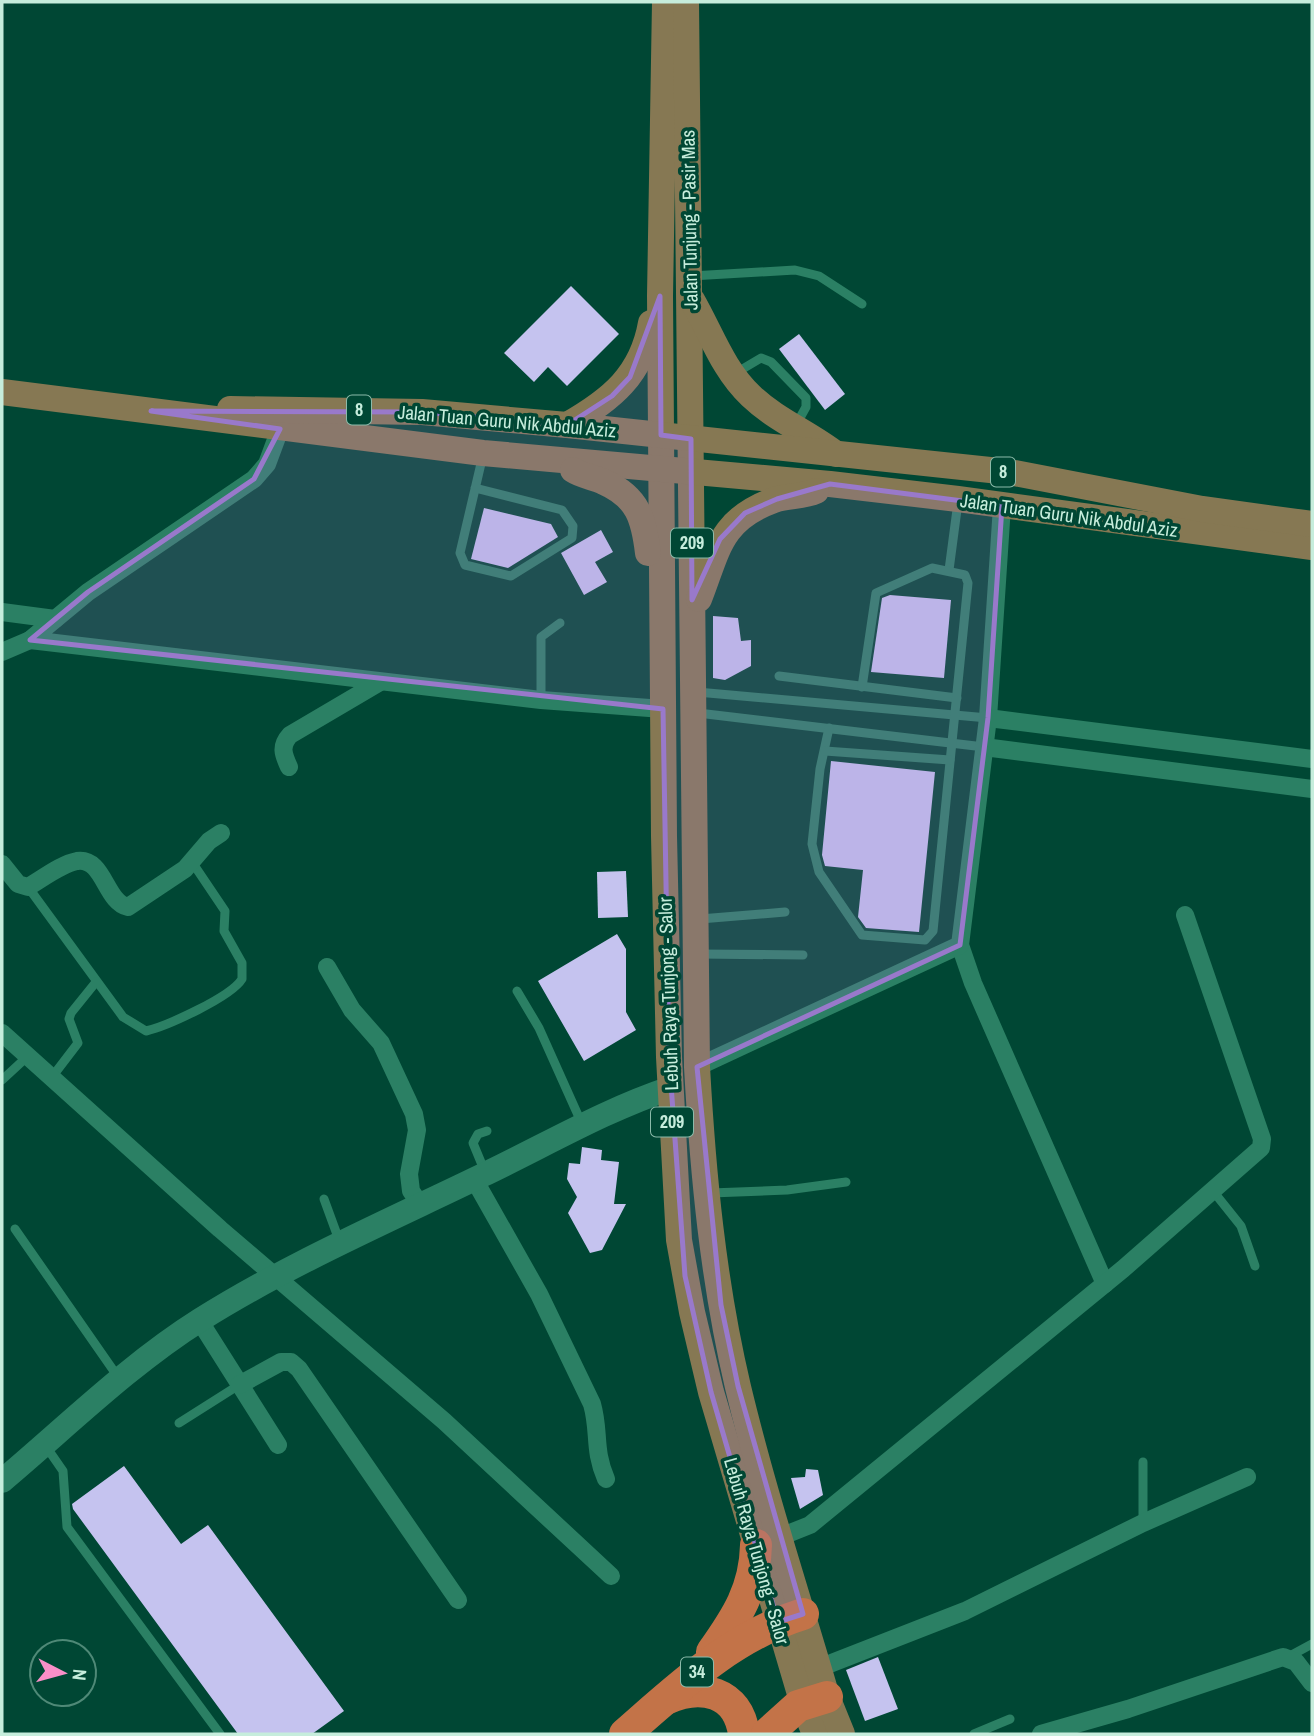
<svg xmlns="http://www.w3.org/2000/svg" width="1314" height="1736" font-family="'Archivo Narrow',sans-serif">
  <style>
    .building { fill: #c5c3ef }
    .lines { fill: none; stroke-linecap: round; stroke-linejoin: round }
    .lane { stroke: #2b8064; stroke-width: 9 }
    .street { stroke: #2b8064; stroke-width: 18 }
    .secondary { stroke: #2b8064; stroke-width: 24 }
    .primary { stroke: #867853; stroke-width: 26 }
    .highway { stroke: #c37348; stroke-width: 32 }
    .marked { fill: #9979cb; fill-opacity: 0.2; stroke: #9979cb; stroke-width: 5; stroke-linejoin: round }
    .labels { text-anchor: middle; stroke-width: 7; stroke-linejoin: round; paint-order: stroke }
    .shield { fill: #004734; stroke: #8bbbaa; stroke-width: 2 }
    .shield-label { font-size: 18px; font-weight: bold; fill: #c6eddc }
    .street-label { font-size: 19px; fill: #c6eddc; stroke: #004734 }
  </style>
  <rect width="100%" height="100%" fill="#004734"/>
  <g class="building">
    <polygon points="571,286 619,334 567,386 548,367 534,382 504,353"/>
    <polygon points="799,334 845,394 825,410 779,349"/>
    <polygon points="484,508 551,524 558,537 508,568 471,559"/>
    <polygon points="601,530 613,552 595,562 607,582 584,595 561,553"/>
    <polygon points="890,595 951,600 944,678 871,672 882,598"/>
    <polygon points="713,616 738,618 741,641 751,640 751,666 725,680 713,678"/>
    <polygon points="831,761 935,772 919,932 866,928 858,917 863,870 825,866 822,855"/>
    <polygon points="626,871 628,917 598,918 597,872"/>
    <polygon points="617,934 626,949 626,1012 636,1030 584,1061 538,981"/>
    <polygon points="582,1147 602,1150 601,1160 619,1162 614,1204 626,1204 602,1250 590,1253 568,1213 577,1197 567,1179 569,1163 580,1164"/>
    <polygon points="124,1466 181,1544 208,1525 344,1711 312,1734 238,1734 73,1509 72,1504"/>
    <polygon points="806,1469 818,1470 823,1495 800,1509 791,1478 805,1477"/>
    <polygon points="878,1657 898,1709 865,1721 846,1670"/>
  </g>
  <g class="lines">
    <g class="lane">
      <polyline points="691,276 795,270 819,276 862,304"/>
      <polyline points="734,374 761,358 771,362 806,398 806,407 796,425"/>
      <polyline points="475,488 562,510 573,526 572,538 511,576 465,565 460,553 483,455"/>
      <polyline points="949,570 958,502"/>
      <polyline points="779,676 957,698"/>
      <polyline points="697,692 988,718"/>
      <polyline points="541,700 541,637 560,623"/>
      <polyline points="698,713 984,747"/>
      <polyline points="829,728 820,769 812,844 819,872 862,935 925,940 933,931 968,583 965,575 932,568 876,593 862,687"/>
      <polyline points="825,751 950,760"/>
      <path d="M28,887L123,1017L146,1031C167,1026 231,997 242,979V963L224,931L225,911L192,862"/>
      <polyline points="700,919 785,912"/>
      <polyline points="699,954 803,955"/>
      <polyline points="517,991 539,1028 582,1124"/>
      <polyline points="52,1077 78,1043 69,1019 71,1013 96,982"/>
      <polyline points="2,1080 28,1056"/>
      <polyline points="485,1172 473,1143 478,1134 487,1131"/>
      <polyline points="1213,1191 1241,1226 1255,1266"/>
      <polyline points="711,1193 787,1190 846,1182"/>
      <polyline points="324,1199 339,1240"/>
      <polyline points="15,1229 118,1377"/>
      <polyline points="179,1423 239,1385"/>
      <polyline points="45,1445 63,1471 67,1527 220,1734"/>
      <polyline points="1143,1462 1143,1523"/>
      <polyline points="1288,1657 1312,1644"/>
      <polyline points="974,1734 1010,1719"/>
    </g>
    <g class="street">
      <polyline points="280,429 267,464 254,479 88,592 30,640 541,700 663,709"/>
      <polyline points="1002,506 988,718 960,945 973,983 1105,1284"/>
      <polyline points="2,612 55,619"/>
      <polyline points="2,652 30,640"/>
      <polyline points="988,718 1312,759"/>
      <polyline points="984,747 1312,789"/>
      <path d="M289,767C283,754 280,746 290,735L380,682"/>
      <path d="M2,864L18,884L28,887C42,879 61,864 77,861C104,857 105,902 128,907L185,869L209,841L221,833"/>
      <polyline points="327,967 352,1010 381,1043 414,1114 417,1130 409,1174 411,1191 420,1204"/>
      <polyline points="2,1033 220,1229 444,1421 611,1576"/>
      <polyline points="697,1067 960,945"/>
      <path d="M474,1179L539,1294L592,1404C600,1432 593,1449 606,1479"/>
      <polyline points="199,1320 278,1445"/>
      <polyline points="239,1385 281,1362 291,1362 299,1369 458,1600"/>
      <polyline points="780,1537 810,1525 1123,1269 1261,1148 1262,1139 1185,915"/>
      <polyline points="819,1668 965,1611 1143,1523 1247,1477"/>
      <polyline points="1041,1734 1128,1709 1283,1657 1296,1662 1312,1683"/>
    </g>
    <path class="secondary" d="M2,1481C65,1428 130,1364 200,1320C289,1264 388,1221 483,1175C546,1145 605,1110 671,1088"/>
    <g class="primary">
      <polyline points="665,2 660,296 664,836 669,1057 679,1240 692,1312 711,1392 803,1704 815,1734"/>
      <path d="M686,2L697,1067C703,1174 713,1281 738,1387C763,1491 797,1594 827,1697L842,1734"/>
      <path d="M692,300C711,333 723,370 751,396C776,420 809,433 836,454"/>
      <polyline points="2,392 483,453 830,484 958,499 1312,547"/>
      <polyline points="230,409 422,412 567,425 1009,472 1202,509 1312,524"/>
      <path d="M567,425C611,400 642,375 651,323"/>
      <path d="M573,470C582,476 594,477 604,482C638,497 644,519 648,553"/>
      <path d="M699,599C718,551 719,520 774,500C788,495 803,497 816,491"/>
    </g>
    <g class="highway">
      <path d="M712,1652C737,1617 755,1589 756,1545"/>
      <path d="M666,1699C701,1683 738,1691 744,1734"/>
      <path d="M625,1734C680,1686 732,1636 803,1614"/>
      <polyline points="767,1734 798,1706 827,1697"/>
    </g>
  </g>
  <path class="marked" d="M660,296L661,435L691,439L692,600L720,539L745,513L777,499L830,484L1002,506L988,718L960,945L697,1067L721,1305L738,1386L803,1614L778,1622L711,1392L685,1276L669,1057L663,709L30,640L88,592L254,479L280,429L151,411L422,412L567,425L612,396L630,377Z"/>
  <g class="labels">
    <g class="shield">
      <rect x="347" y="395.5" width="24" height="29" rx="5"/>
      <rect x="991" y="457.5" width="24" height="29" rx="5"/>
      <rect x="671" y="528.5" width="42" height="29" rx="5"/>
      <rect x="651" y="1107.5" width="42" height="29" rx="5"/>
      <rect x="681" y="1657.5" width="32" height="29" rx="5"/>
    </g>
    <g class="shield-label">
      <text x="359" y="416">8</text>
      <text x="1003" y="478">8</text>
      <text x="692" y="549">209</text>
      <text x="672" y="1128">209</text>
      <text x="697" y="1678">34</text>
    </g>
    <g class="street-label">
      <text transform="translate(689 220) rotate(-91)" y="7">Jalan Tunjung - Pasir Mas</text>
      <text transform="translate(507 421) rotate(5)" y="7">Jalan Tuan Guru Nik Abdul Aziz</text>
      <text transform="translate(1069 515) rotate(8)" y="7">Jalan Tuan Guru Nik Abdul Aziz</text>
      <text transform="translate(668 994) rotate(-92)" y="7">Lebuh Raya Tunjong - Salor</text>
      <text transform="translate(757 1551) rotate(74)" y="7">Lebuh Raya Tunjong - Salor</text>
    </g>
  </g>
  <rect width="1314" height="1736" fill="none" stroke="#c6eddc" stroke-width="7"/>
  <g transform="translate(63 1673) rotate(96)"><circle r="33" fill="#004734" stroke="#4f8977" stroke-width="2"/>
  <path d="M0-5L12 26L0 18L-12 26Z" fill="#f98fc8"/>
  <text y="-10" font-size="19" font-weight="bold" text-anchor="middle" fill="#c6eddc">N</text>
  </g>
</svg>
